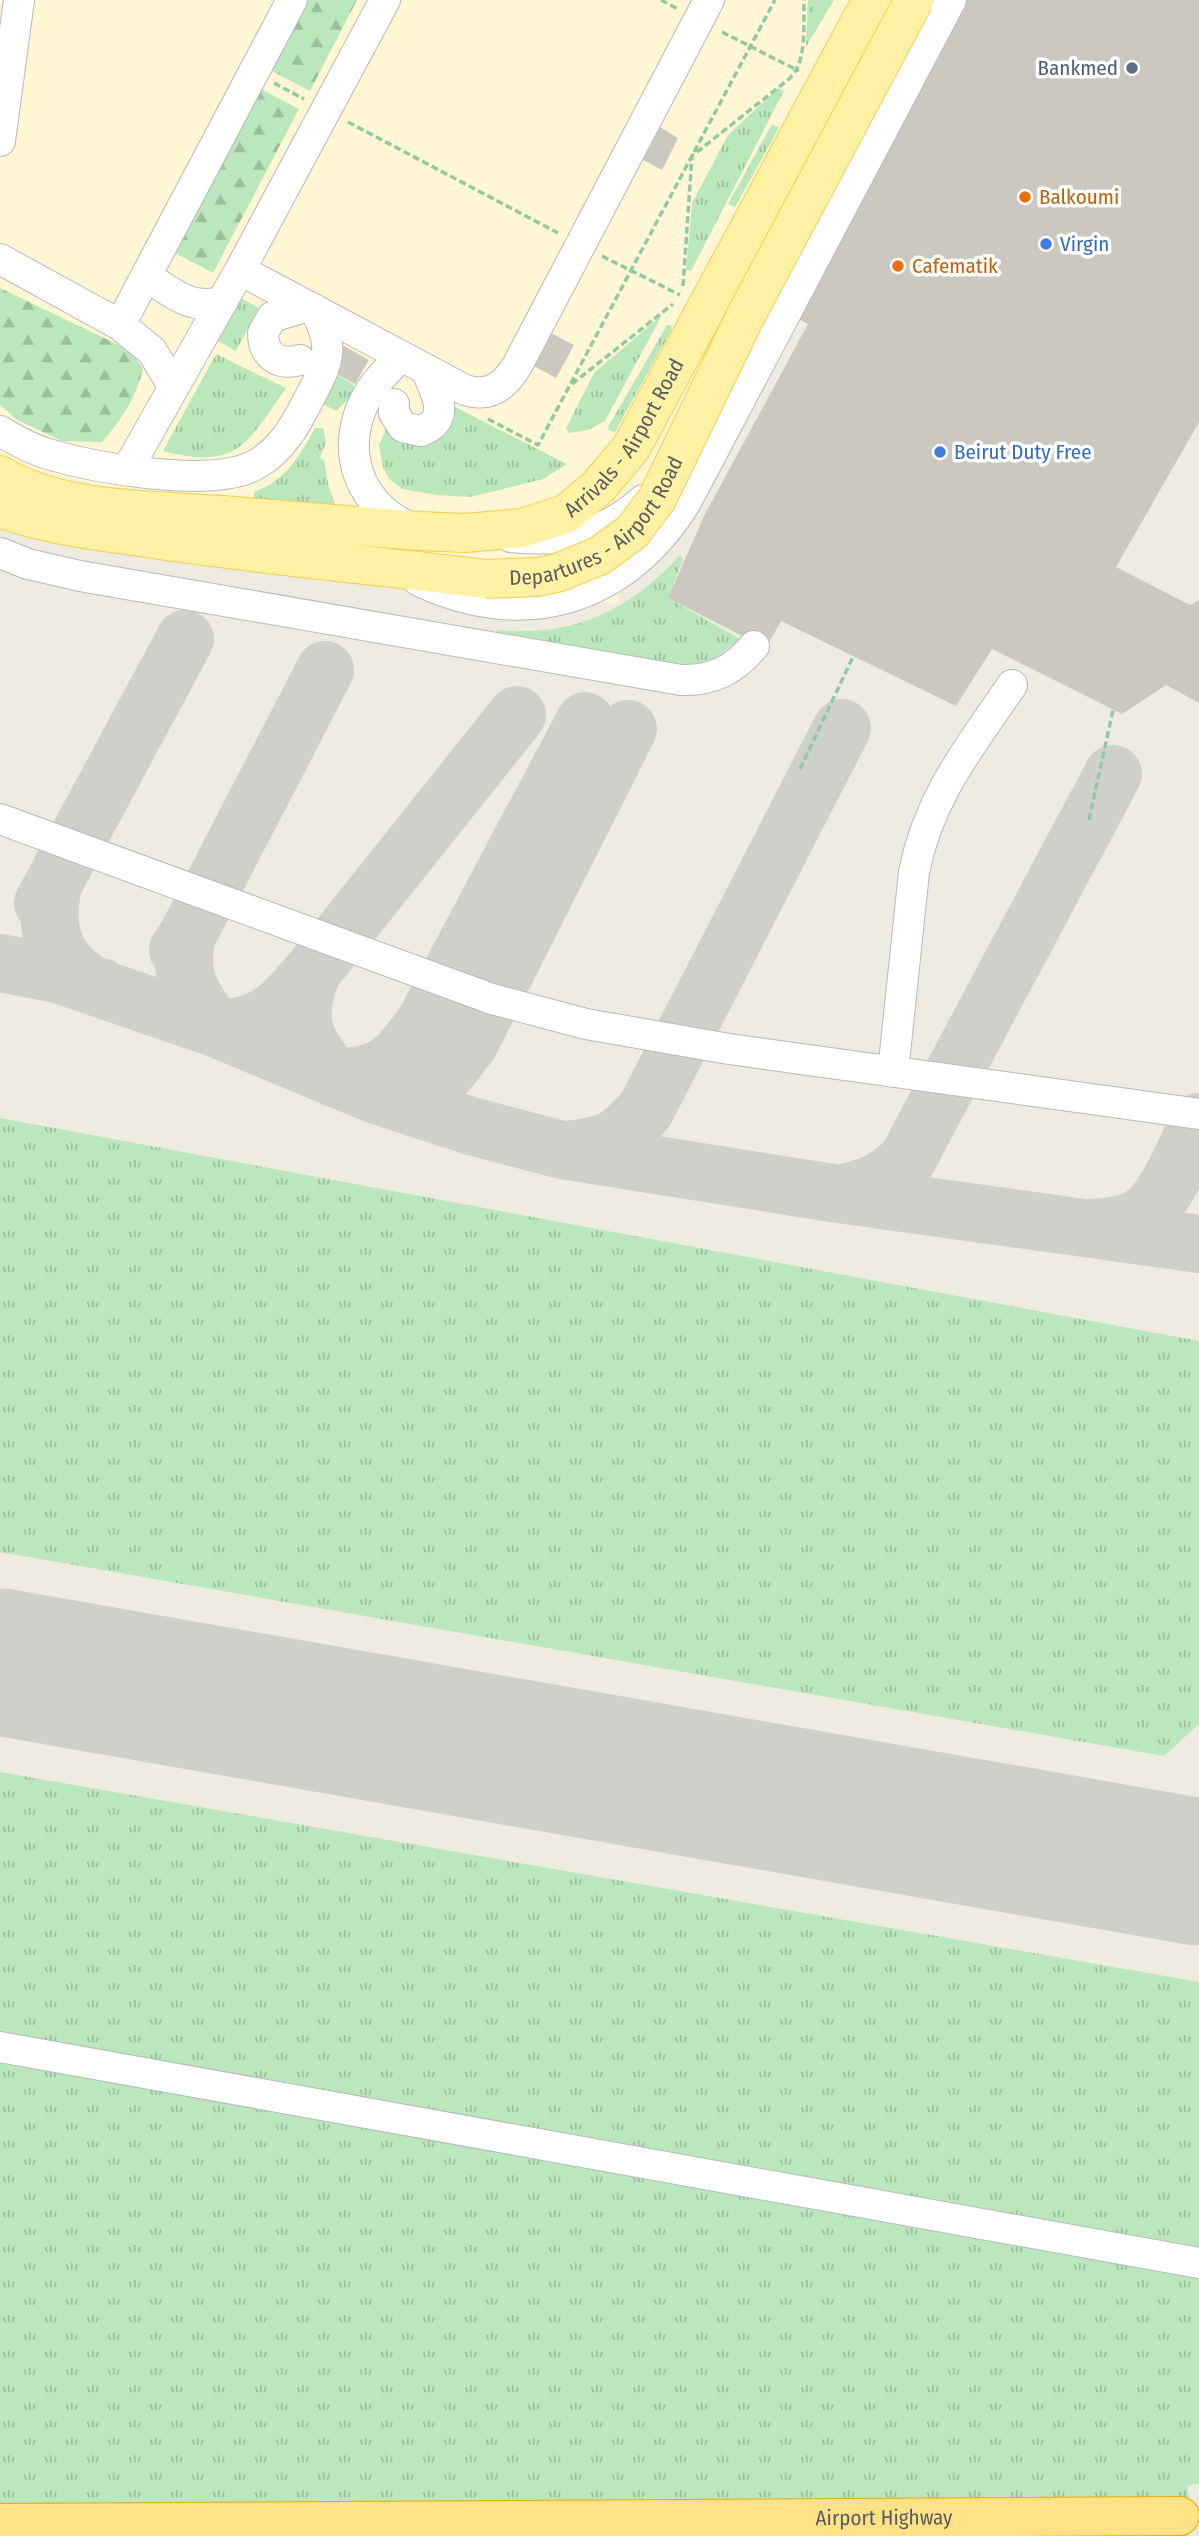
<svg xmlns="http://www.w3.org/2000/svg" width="1199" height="2536" font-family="'Fira Sans Condensed',sans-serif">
	<defs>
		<pattern id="grass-tufts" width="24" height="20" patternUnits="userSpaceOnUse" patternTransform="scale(1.75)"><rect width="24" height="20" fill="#bbe7bc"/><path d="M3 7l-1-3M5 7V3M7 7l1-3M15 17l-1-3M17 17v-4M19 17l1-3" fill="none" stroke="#9bbe9c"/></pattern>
		<pattern id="forest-firs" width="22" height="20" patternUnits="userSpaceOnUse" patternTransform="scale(1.75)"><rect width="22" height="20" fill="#bbe7bc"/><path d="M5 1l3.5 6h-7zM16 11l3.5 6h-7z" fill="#9bbe9c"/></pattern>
	</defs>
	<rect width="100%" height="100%" fill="#eeebe1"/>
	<path fill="#fff6d4" d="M0,0H897L632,514L618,604L0,521Z"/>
	<path fill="url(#grass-tufts)" d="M808,0H834L806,47Z
		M778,88L784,91L691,271L686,270L692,203L728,135Z
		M772,124L779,128L735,207L728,204Z
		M241,298L259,308L236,351L218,341Z
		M662,315L605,421L588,430L569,433L566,428L594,373Z
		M667,325H671L672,329L615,432L609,430L608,427Z
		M216,354L286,388C246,445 238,470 163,451Z
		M330,371L353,384L355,393L336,411L323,404Z
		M453,406L567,464L543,479L470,497L436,495L402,489L389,479L383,467L379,445L386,429L397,438Z
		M315,428H323L326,442L320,458L324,460L329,488L335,503L332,508L254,499V492C285,481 300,456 315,428Z
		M680,555L683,559L668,598L740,639L713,660L672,672L495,640L497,630C572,638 631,610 680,555Z
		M0,1118L1199,1341V1724L1164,1756L0,1552Z
		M0,1772L1199,1982V2484L1188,2485L1189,2536H0Z"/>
	<path fill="url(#forest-firs)" d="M306,0H357L310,91L270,70Z
		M259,88L299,109L213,273L173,252Z
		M0,288L131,351L143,369C136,398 121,420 102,442L62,441L17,420L0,405Z"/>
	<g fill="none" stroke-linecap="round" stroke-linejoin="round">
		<path stroke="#d0d0ca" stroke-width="58" d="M52,889C46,926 50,955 82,978C89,983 93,987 101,987
			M43,903L185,639
			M187,936C177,977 192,997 215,1028C265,1029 281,1007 312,972L517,715
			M178,950L187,936L325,670
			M0,963L58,974L215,1028L376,1095L471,1126L562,1150L839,1194L1199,1244
			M312,972C293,1020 304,1041 334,1078C386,1075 394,1064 424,1024L585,721
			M376,1095C434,1092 437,1086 470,1042L628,729
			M565,1150C607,1146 619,1141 646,1109L842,728
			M839,1194C868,1188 886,1181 907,1160L1113,774
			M1092,1228C1108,1227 1125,1226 1139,1218C1166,1203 1185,1149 1199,1122"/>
		<path stroke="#d0d0ca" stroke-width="147" d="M0,1662L1199,1872"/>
	</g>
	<path fill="#cbc8c0" d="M943,0H1199V422L1116,567L1190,605L1199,600V703L1166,685L1122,714L992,649L956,706L781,621L766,648L668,598L704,516L808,324L782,310Z
		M660,127L678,138L662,170L643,160Z
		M551,333L574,345L556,378L534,366Z
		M344,346L369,360L355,384L330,370Z"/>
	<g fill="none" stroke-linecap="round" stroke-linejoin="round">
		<defs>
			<path id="minor" d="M385,0L240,270L465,390C490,398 506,385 518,364L709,0
				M0,141L19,0
				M0,259L120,325L292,0
				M146,276C171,292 193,312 223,301
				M120,325L152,351L173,386
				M401,356C390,368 377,379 369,393C337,447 357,507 416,530
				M300,360C279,366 263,356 263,333L272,317L308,306
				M394,404V413L403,427L421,431C453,419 435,392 426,369
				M0,431C15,440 31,449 48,454C95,468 209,488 253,466C283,451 297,422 312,393C330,360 334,343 314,309
				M127,470L240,270
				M511,537C564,542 602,537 643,500
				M0,553L28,564L80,576L681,680C712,681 734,670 754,646
				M419,581C524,631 625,601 686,502L951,0
				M0,819L492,999L586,1024L729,1049L1199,1114
				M893,1072L914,872C929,796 970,747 1012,685
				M0,2047L1199,2263"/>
			<g id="major">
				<path id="s1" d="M0,475C60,512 153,510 223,515C288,520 354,526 419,531L465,533L521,528L566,514L598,487L631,448L872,0"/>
				<path d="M0,508C54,528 111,532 167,541C273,556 379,566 485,579"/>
			</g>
			<g id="highway">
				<path id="s2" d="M0,2523L1180,2516"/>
			</g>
		</defs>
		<use href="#minor" stroke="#b6b9bf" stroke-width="32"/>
		<use href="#major" stroke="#fbcc4d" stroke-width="40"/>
		<use href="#highway" stroke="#eea700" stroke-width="40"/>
		<path stroke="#93c8a4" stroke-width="3.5" stroke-dasharray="7 3.5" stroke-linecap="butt" d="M661,0L678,9
			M722,32L799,71
			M274,83L304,99
			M348,122L558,233
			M602,256L680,295
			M683,286L692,156L789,79C808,61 803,25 804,0
			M572,384L673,304
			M488,419L538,445L775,0
			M800,769L853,657
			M1089,820L1113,710"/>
		<use href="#minor" stroke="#fff" stroke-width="30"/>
		<use href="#major" stroke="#fff2a4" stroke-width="38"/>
		<use href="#highway" stroke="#ffe286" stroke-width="38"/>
		<defs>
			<g id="major-bridge">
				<path id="s3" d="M485,579L538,577L557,573L599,556L632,532L657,499L745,317L914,0"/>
			</g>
		</defs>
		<use href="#major-bridge" stroke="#fbcc4d" stroke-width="40" stroke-linecap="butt"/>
		<use href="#major-bridge" stroke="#fff2a4" stroke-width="38"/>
	</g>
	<circle fill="#5c6f8a" stroke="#fff" stroke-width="2.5" cx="1132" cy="68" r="7"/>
	<g fill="#e8710a" stroke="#fff" stroke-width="2.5">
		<circle cx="1025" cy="197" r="7"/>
		<circle cx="898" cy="266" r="7"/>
	</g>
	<g fill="#3f7fe0" stroke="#fff" stroke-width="2.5">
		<circle cx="1046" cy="244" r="7"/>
		<circle cx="940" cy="452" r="7"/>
	</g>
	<g text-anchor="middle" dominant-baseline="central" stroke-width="7" stroke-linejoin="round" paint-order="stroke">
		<g font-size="21" fill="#4e5e75" stroke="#fff" text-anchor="end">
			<text x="1118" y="68">Bankmed</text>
		</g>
		<g font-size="21" fill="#c56008" stroke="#fff" text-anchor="start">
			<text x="1039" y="197">Balkoumi</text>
			<text x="912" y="266">Cafematik</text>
		</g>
		<g font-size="21" fill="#366cbe" stroke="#fff" text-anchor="start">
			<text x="1060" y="244">Virgin</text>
			<text x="954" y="452">Beirut Duty Free</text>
		</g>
		<g font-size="21" fill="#595d63" stroke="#fff">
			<text stroke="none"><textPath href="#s1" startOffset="672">Arrivals - Airport Road</textPath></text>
			<text stroke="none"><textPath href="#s3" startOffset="135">Departures - Airport Road</textPath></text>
			<text stroke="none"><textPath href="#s2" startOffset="884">Airport Highway</textPath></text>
		</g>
	</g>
</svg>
